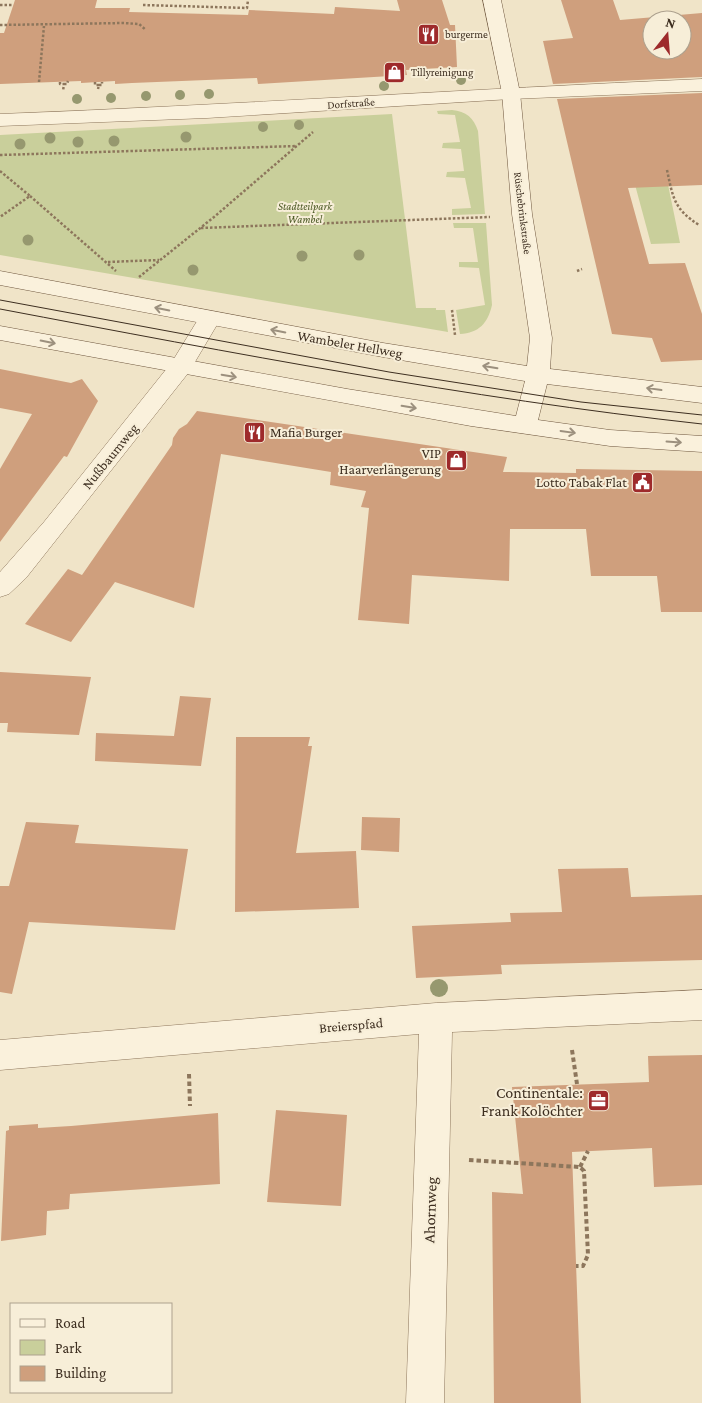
<svg xmlns="http://www.w3.org/2000/svg" width="702" height="1403" font-family="'Crimson Pro',serif">
	<rect width="100%" height="100%" fill="#f0e4c8"/>
	<path fill="#c9cf9b" d="M452,110C466,111 474,118 478,131L485,214L452,215V209L471,208L465,178L446,177L447,172L464,171L461,149L442,148L443,143L460,142L455,115L438,114L437,111Z
		M392,114L416,308H436V310H445L448,332L0,255V135Z
		M665,170L680,243L651,244L634,181Z
		M453,223H486L492,305C488,323 479,333 460,334L456,310L485,305L479,268L459,267V262H478L473,228H454Z"/>
	<path fill="#cf9f7d" fill-rule="evenodd" d="M15,0H97L95,8H130L129,12L248,15L249,10L334,14L335,7L400,11L397,0H442L450,25H455L457,67L406,70L407,75L258,84L257,78L132,83L115,84V81L81,83V81L0,84V33H4Z
		M561,0H613L620,20L702,13V77L553,84L543,41L573,38ZM652,20H682V50H652Z
		M702,93V185L628,188L649,264L685,263L702,314V360L661,362L652,338L612,334L557,99Z
		M0,369L71,383L82,379L98,401L67,457L64,456L0,542V469L32,414L0,408Z
		M197,411L507,457L503,472L576,473V469L702,471V612H661L657,576H591L586,529H510L509,581L412,575L409,624L358,620L369,508L361,507L366,491L330,485L331,472L221,454L194,608L115,582L71,642L25,624L68,569L82,575L172,445L173,438L179,429L187,424Z
		M0,672L91,677L79,735L7,732L8,723H0Z
		M180,696L211,698L201,766L95,761L96,733L174,736Z
		M236,737H310L308,746H312L296,853L356,851L359,908L235,912Z
		M362,817L400,818L399,852L361,850Z
		M26,822L79,825L75,843L188,849L175,930L29,922L12,994L0,992V886H9Z
		M628,868L631,897L702,895V960L501,965L502,974L416,978L412,926L511,922L510,913L562,912L558,869Z
		M702,1055V1185L654,1187L652,1148L572,1152L581,1403H494L492,1192L523,1194L512,1087L649,1082L648,1056Z
		M276,1110L347,1115L341,1206L267,1202Z
		M218,1113L220,1184L70,1194L69,1209L47,1211L46,1235L1,1241L6,1131L9,1130V1126L38,1124V1128L71,1126Z"/>
	<g fill="none" stroke-linecap="round" stroke-linejoin="round">
		<defs>
			<path id="minor" d="M702,79V91L511,99L207,118L0,126V114C234,105 468,89 702,79Z
				M702,990V1020L452,1032L444,1403H406L419,1034L0,1070V1040L436,1003Z"/>
			<path id="tertiary" d="M210,311L218,313L221,318L189,372L26,578L9,594L0,597V572L44,522L172,362L202,313Z"/>
			<path id="secondary" d="M483,0H501L520,93L532,214L552,338L550,369L702,387V403L547,384L538,420L610,430L702,436V452L610,446L471,426L0,340V326L347,389L516,416L525,381L383,357L0,285V271L383,343L527,366L530,338L512,214L502,93Z"/>
		</defs>
		<use href="#minor" stroke="#8d765c" stroke-width="1"/>
		<use href="#tertiary" stroke="#8d765c" stroke-width="1"/>
		<use href="#secondary" stroke="#6f573f" stroke-width="1"/>
		<path stroke="#8d765c" stroke-width="2.5" stroke-dasharray="2.5 2" stroke-linecap="butt" d="M0,5H13
			M143,5L247,8L248,0
			M0,25L123,23L139,24L146,30
			M39,82L44,26
			M60,82V84H64L63,91
			M95,82V85H99L98,89
			M64,84H67L68,81
			M99,85H102V82
			M0,155L297,146
			M667,170C673,198 674,209 699,225
			M0,171L30,196L0,217
			M30,196L116,271
			M201,228L490,217
			M108,262L159,260
			M577,271L582,269
			M139,277L214,217L313,132
			M452,310L455,335"/>
		<path stroke="#8d765c" stroke-width="4" stroke-dasharray="4.5 3" stroke-linecap="butt" d="M572,1050L577,1084
			M189,1074L190,1106
			M469,1160L580,1167L584,1171L588,1255L583,1266H576
			M580,1167L588,1151"/>
		<use href="#minor" fill="#faf1dc" fill-rule="evenodd"/>
		<use href="#tertiary" fill="#faf1dc" fill-rule="evenodd"/>
		<use href="#secondary" fill="#faf1dc" fill-rule="evenodd"/>
		<path stroke="#3d2e20" stroke-width="1" d="M0,300L389,372L581,402L702,415
			M0,309C233,353 466,398 702,424"/>
	</g>
	<g fill="#96986f">
		<circle cx="461" cy="80" r="5"/>
		<circle cx="384" cy="86" r="5"/>
		<circle cx="209" cy="94" r="5"/>
		<circle cx="180" cy="95" r="5"/>
		<circle cx="146" cy="96" r="5"/>
		<circle cx="111" cy="98" r="5"/>
		<circle cx="77" cy="99" r="5"/>
		<circle cx="299" cy="125" r="5"/>
		<circle cx="263" cy="127" r="5"/>
		<circle cx="186" cy="137" r="5.5"/>
		<circle cx="50" cy="138" r="5.5"/>
		<circle cx="114" cy="141" r="5.5"/>
		<circle cx="78" cy="142" r="5.5"/>
		<circle cx="20" cy="144" r="5.5"/>
		<circle cx="28" cy="240" r="5.5"/>
		<circle cx="359" cy="255" r="5.5"/>
		<circle cx="302" cy="256" r="5.5"/>
		<circle cx="193" cy="270" r="5.5"/>
		<circle cx="439" cy="988" r="9"/>
	</g>
	<defs><path id="oneway-shaft" d="M-6 0H5M1.5-3L5.5 0L1.5 3" fill="none" stroke-width="1.6" stroke-linecap="round" stroke-linejoin="round" transform="scale(1.25)"/></defs>
	<g stroke="#9c907e">
		<use href="#oneway-shaft" transform="translate(162 309) rotate(-169)"/>
		<use href="#oneway-shaft" transform="translate(278 331) rotate(-169)"/>
		<use href="#oneway-shaft" transform="translate(48 342) rotate(11)"/>
		<use href="#oneway-shaft" transform="translate(490 367) rotate(-171)"/>
		<use href="#oneway-shaft" transform="translate(229 376) rotate(10)"/>
		<use href="#oneway-shaft" transform="translate(654 389) rotate(-172)"/>
		<use href="#oneway-shaft" transform="translate(409 407) rotate(9)"/>
		<use href="#oneway-shaft" transform="translate(568 432) rotate(8)"/>
		<use href="#oneway-shaft" transform="translate(674 442) rotate(4)"/>
	</g>
	<defs>
		<symbol id="restaurant-square" viewBox="-11 -11 22 22"><rect x="-9" y="-9" width="18" height="18" rx="4" fill="#9e2a2b" stroke="#f7eed8"/><path d="M-5-6h1v4h1v-4h1v4h1v-4h1v5L-1.5 .5V6h-2V.5L-5-1ZM5-6V6H3V1.5H1.5Q1.5-4 5-6Z" fill="#fff"/></symbol>
		<symbol id="shop-square" viewBox="-11 -11 22 22"><rect x="-9" y="-9" width="18" height="18" rx="4" fill="#9e2a2b" stroke="#f7eed8"/><path d="M-5-2.5h2.3a2.7 3.5 0 0 1 5.4 0H5L5.5 6h-11ZM-1.5-2.5h3a1.5 2.3 0 0 0-3 0Z" fill="#fff"/></symbol>
		<symbol id="civic-square" viewBox="-11 -11 22 22"><rect x="-9" y="-9" width="18" height="18" rx="4" fill="#9e2a2b" stroke="#f7eed8"/><path d="M-.6-6.5H3V-4.5H.6V-3L4-1V1h2V6H-6V1h2V-1L-.6-3ZM-1.2 2.5V6h2.4V2.5Z" fill="#fff"/></symbol>
		<symbol id="office-square" viewBox="-11 -11 22 22"><rect x="-9" y="-9" width="18" height="18" rx="4" fill="#9e2a2b" stroke="#f7eed8"/><path d="M-6-3h4V-5.5h4V-3h4V5H-6ZM-1-4.5V-3h2v-1.5ZM-6 0V1H6V0Z" fill="#fff"/></symbol>
	</defs>
	<g fill-rule="evenodd">
		<use href="#restaurant-square" x="416" y="22" width="25" height="25"/>
		<use href="#shop-square" x="382" y="60" width="25" height="25"/>
		<use href="#restaurant-square" x="242" y="420" width="25" height="25"/>
		<use href="#shop-square" x="444" y="448" width="25" height="25"/>
		<use href="#civic-square" x="630" y="470" width="25" height="25"/>
		<use href="#office-square" x="586" y="1088" width="25" height="25"/>
	</g>
	<g text-anchor="middle" dominant-baseline="central" stroke-width="4" stroke-linejoin="round" paint-order="stroke">
		<g font-size="11" fill="#3d2e20" stroke="#f7eed8" text-anchor="start">
			<text x="445" y="34">burgerme</text>
			<text x="411" y="72">Tillyreinigung</text>
		</g>
		<g font-size="11" fill="#3d2e20" stroke="#f7eed8">
			<text transform="translate(351 103) rotate(-4)">Dorfstraße</text>
			<text transform="translate(523 213) rotate(83)">Rüschebrinkstraße</text>
		</g>
		<g font-size="11" font-style="italic" fill="#4d5a26" stroke="#f7eed8">
			<text x="305" y="206">Stadtteilpark<tspan x="305" dy="13">Wambel</tspan></text>
		</g>
		<g font-size="14" fill="#3d2e20" stroke="#f7eed8">
			<text transform="translate(350 344) rotate(10)">Wambeler Hellweg</text>
			<text transform="translate(110 456) rotate(-51)">Nußbaumweg</text>
			<text transform="translate(351 1025) rotate(-5)">Breierspfad</text>
		</g>
		<g font-size="14" fill="#3d2e20" stroke="#f7eed8" text-anchor="end">
			<text x="270" y="432" text-anchor="start">Mafia Burger</text>
			<text x="441" y="453">VIP<tspan x="441" dy="16">Haarverlängerung</tspan></text>
			<text x="627" y="482">Lotto Tabak Flat</text>
		</g>
		<g font-size="16" fill="#3d2e20" stroke="#f7eed8" text-anchor="end">
			<text x="583" y="1092">Continentale:<tspan x="583" dy="18">Frank Kolöchter</tspan></text>
		</g>
		<g font-size="16" fill="#3d2e20" stroke="#f7eed8">
			<text transform="translate(430 1210) rotate(-88)">Ahornweg</text>
		</g>
	</g>
	<rect x="10" y="1303" width="162" height="90" fill="#f7eed8" stroke="#ada18e"/>
	<rect x="20" y="1319" width="25" height="8" fill="#faf1dc" stroke="#ada18e"/>
	<text x="55" y="1328" font-size="15" fill="#3d2e20">Road</text>
	<rect x="20" y="1340" width="25" height="15" fill="#c9cf9b" stroke="#ada18e"/>
	<text x="55" y="1353" font-size="15" fill="#3d2e20">Park</text>
	<rect x="20" y="1366" width="25" height="15" fill="#cf9f7d" stroke="#ada18e"/>
	<text x="55" y="1378" font-size="15" fill="#3d2e20">Building</text>
	<g transform="translate(667 35) rotate(17)"><circle r="24" fill="#f7eed8" stroke="#ada18e"/>
	<path d="M0-4L9 19L0 12L-9 19Z" fill="#9e2a2b"/>
	<text y="-8" font-size="14" font-weight="bold" text-anchor="middle" fill="#3d2e20">N</text>
	</g>
</svg>
